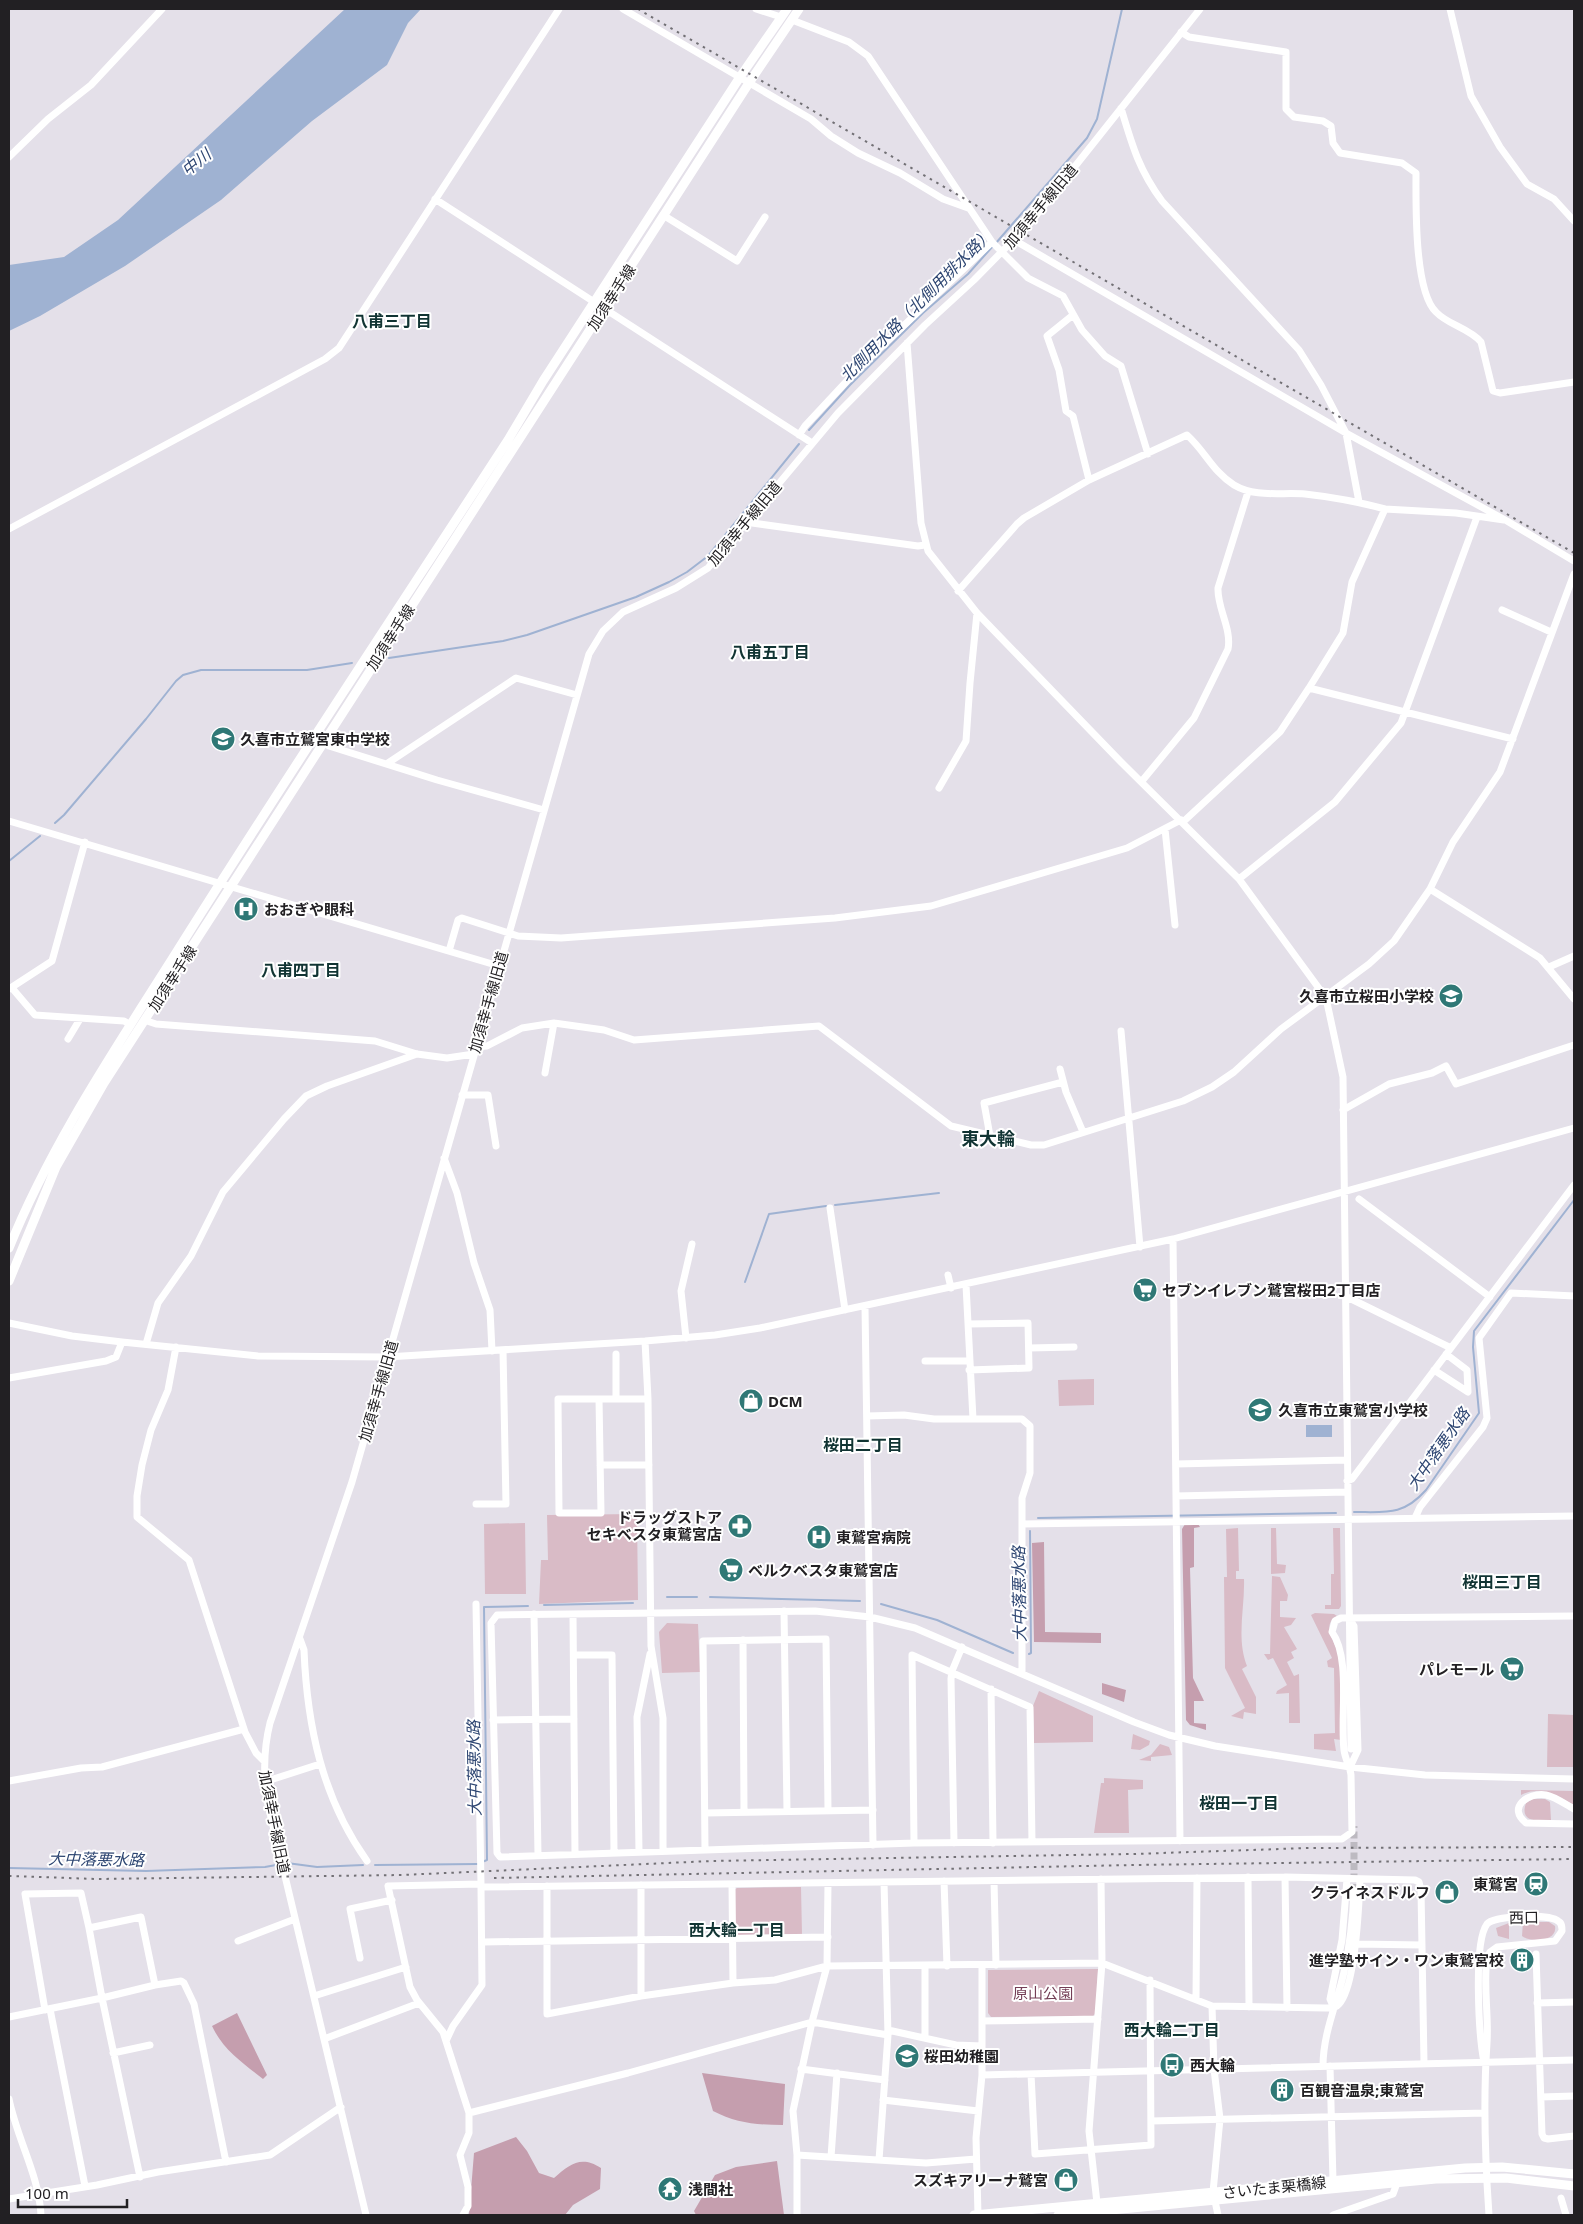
<svg xmlns="http://www.w3.org/2000/svg" width="1583" height="2224" font-family="'Noto Sans','Noto Sans JP',sans-serif">
	<rect width="100%" height="100%" fill="#e4e0e9"/>
	<path fill="#d9bbc6" d="M1094,1379V1405L1059,1406L1058,1380Z
		M637,1514L638,1600L539,1604L541,1560H548L547,1515Z
		M525,1523L526,1594H485L484,1524Z
		M1238,1528L1239,1571H1236V1579H1244C1245,1608 1236,1638 1247,1666L1242,1669L1256,1697V1714L1244,1712L1243,1719L1231,1716L1245,1708L1225,1668L1224,1577H1227L1226,1529Z
		M1271,1528H1276L1277,1564L1286,1565L1285,1573L1271,1574Z
		M1333,1528H1340L1341,1606L1339,1609H1325V1605H1331V1574H1334Z
		M1272,1576L1280,1577L1288,1595L1287,1601H1280V1617L1296,1618L1291,1625L1284,1627L1297,1649L1291,1652L1294,1658L1287,1662L1294,1676L1299,1674L1300,1723H1289V1693L1276,1694L1277,1691L1287,1685L1273,1658L1268,1660L1264,1654H1270Z
		M1315,1613L1334,1614L1337,1616C1319,1626 1338,1645 1340,1659L1341,1740L1334,1739L1336,1751L1314,1749V1734L1335,1733L1334,1668L1328,1667L1327,1661L1332,1658L1311,1615Z
		M667,1623L698,1624L700,1672L662,1673L659,1632Z
		M1039,1691L1093,1716V1742L1034,1743L1033,1706Z
		M1548,1714L1574,1715V1767H1547Z
		M1133,1734L1150,1741L1149,1745L1140,1750L1131,1749Z
		M1160,1744L1169,1747L1172,1755L1151,1757V1761L1139,1760L1151,1755Z
		M1104,1778L1143,1780V1789L1128,1790L1129,1833H1094L1101,1783H1104Z
		M1521,1790L1574,1791V1805C1557,1796 1540,1785 1521,1795Z
		M1533,1799H1545L1550,1802L1551,1820C1538,1821 1519,1823 1526,1803Z
		M801,1887L802,1934L738,1935L734,1932V1890L737,1888Z
		M1523,1922H1549L1555,1926C1558,1942 1530,1943 1522,1936Z
		M1509,1923V1939L1498,1936L1496,1928Z
		M1098,1969L1096,2013L1093,2016L991,2017L988,2013V1970Z"/>
	<path fill="#c59eae" d="M1185,1524H1198L1200,1527L1194,1528V1567L1190,1568L1193,1678L1204,1701H1194V1723L1206,1724V1730L1190,1725L1186,1720L1182,1529Z
		M1044,1542L1045,1632L1101,1633V1643L1034,1642L1032,1543Z
		M1102,1683L1126,1690L1124,1702L1102,1694Z
		M237,2013L267,2075L263,2079C243,2063 223,2050 212,2026Z
		M702,2073L785,2084L783,2125C757,2125 736,2123 713,2111Z
		M516,2137L527,2151L539,2173L554,2178C570,2164 581,2155 601,2168L600,2189L573,2205L565,2215H469L474,2153Z
		M777,2161L784,2215H696L694,2211L715,2175L736,2167Z"/>
	<path fill="#9fb2d2" d="M345,9H421L408,23L387,65L312,121L221,200L125,266L40,316L9,331V265L64,257L118,220Z
		M1306,1425H1332V1437H1306Z"/>
	<g fill="none" stroke-linecap="round" stroke-linejoin="round">
		<path stroke="#9fb2d2" stroke-width="2" d="M996,243L1087,138L1097,119L1122,9
			M809,430L850,385L923,313L968,274L993,246
			M389,658L503,641L527,635L636,597L669,582L687,572L708,556L799,444
			M55,823L64,815L146,719L176,681L183,675L201,670H307L352,663
			M9,861L40,836
			M835,1205L939,1193
			M745,1282L769,1214L826,1206
			M1354,1512C1386,1512 1403,1516 1426,1490L1479,1413L1473,1347L1474,1331L1574,1200
			M1038,1518L1336,1513
			M667,1597H697
			M710,1597L860,1601
			M881,1604L937,1620L1013,1653
			M544,1605L633,1603
			M1029,1654L1031,1653L1030,1531
			M482,1862L487,1860L484,1607L528,1606
			M375,1865L478,1864
			M9,1868L146,1871L265,1867L287,1863L317,1867L363,1865"/>
		<path stroke="#bdbac1" stroke-width="7" stroke-dasharray="7 3.5" stroke-linecap="butt" d="M1354,1891V1826"/>
		<path stroke="#fff" stroke-width="7" d="M623,9L811,119L831,136L858,153L900,173L943,199L968,208
			M756,9L781,17
			M1450,9L1471,96L1500,147L1527,184L1554,199L1574,221
			M792,20L849,42L868,56L992,242L1028,278L1063,296L1082,330L1105,356L1121,366L1148,454
			M1181,32L1189,37L1286,52V109L1294,117L1323,121L1331,126L1333,143L1340,153L1402,163L1416,173C1416,204 1414,291 1436,312C1448,325 1469,328 1481,342L1493,391L1500,393L1574,382
			M1121,108C1132,145 1139,170 1162,201L1299,350L1321,385L1346,433L1359,502
			M9,157L48,119L91,85L162,9
			M435,199L812,443
			M663,215L737,261L765,217
			M1014,240L1346,433L1507,521L1574,561
			M1073,315L1047,336L1059,370L1066,411L1073,416L1089,480
			M907,343L921,523L928,551L977,613L1120,761L1239,879L1326,998L1343,1077L1351,1749
			M799,435L805,426L860,367L992,242
			M1385,509L1456,513L1504,520
			M745,522L918,546L925,545
			M9,529L325,359L339,348L559,9
			M958,591L1017,524L1024,518L1089,480L1187,435C1205,451 1213,472 1234,485C1256,498 1281,492 1305,494C1332,497 1359,502 1385,509L1352,582L1343,633L1309,688L1280,732L1183,822
			M1502,610L1551,632
			M1309,688L1513,739
			M323,742L329,746L437,780L544,810
			M388,763L516,678L577,695
			M1142,781L1194,718L1228,649C1232,629 1217,608 1218,588L1248,492
			M939,788L966,741L970,683L977,613
			M9,821L499,966
			M1165,829L1175,925
			M1239,879L1335,802L1401,723L1477,517
			M1430,889L1540,958L1574,999
			M449,951L458,920L462,918L518,936L561,938L835,918L931,906L1127,848L1181,820
			M1549,967L1574,956
			M12,988L35,1015L124,1021L131,1025
			M9,989L52,961L85,842
			M144,1020L156,1024L375,1041L417,1054L447,1058L474,1054
			M1121,1031L1140,1247
			M68,1039L80,1019
			M476,1047L487,1046L522,1028L554,1023L604,1030L634,1040L819,1026L951,1126L1031,1145H1044L1183,1101L1212,1087L1234,1072L1281,1029L1369,964L1394,941L1430,889L1453,842L1500,772L1574,574
			M1060,1069L1066,1092L1083,1132
			M545,1073L554,1023
			M462,1095H488L496,1146
			M1343,1110L1389,1084L1432,1073L1446,1066L1456,1084L1574,1045
			M990,1136L984,1103L1063,1082
			M444,1158L457,1193L474,1263L490,1310L492,1351
			M1359,1199L1490,1297
			M830,1208L845,1310
			M1173,1239L1180,1841
			M948,1275L951,1288
			M966,1285L973,1419
			M1345,1296L1451,1348
			M865,1307L873,1845
			M9,1323L72,1336L122,1342L258,1356L387,1357L645,1341L715,1335L760,1328L1173,1239L1574,1128
			M968,1324L1028,1323L1029,1368L969,1370
			M686,1338L681,1291L692,1244
			M645,1341L648,1399L651,1646L663,1718V1851
			M146,1344L158,1303L191,1256L223,1192L284,1119L306,1096L327,1086L417,1054
			M176,1347L168,1390L151,1430L142,1465L137,1496V1517L189,1560L245,1732L256,1753L263,1760
			M1029,1348L1074,1347
			M616,1354V1398
			M925,1361H969
			M1434,1370L1468,1392L1467,1370L1446,1354
			M9,1378L106,1361L116,1357L122,1342
			M599,1399L601,1513H559L558,1399H648
			M867,1416L904,1415L934,1419H1022L1030,1426V1473L1022,1498V1672
			M1176,1464L1347,1460
			M600,1465H649
			M1347,1481L1352,1479L1574,1185
			M1176,1496L1347,1492
			M476,1504H506L503,1350
			M1415,1518L1420,1507L1483,1427L1487,1418L1479,1338L1511,1293L1574,1296
			M1022,1524L1574,1516
			M476,1604L481,1884
			M784,1611L787,1811
			M534,1614L538,1855
			M573,1614L575,1854
			M1574,1616L1341,1618L1335,1621L1332,1632C1351,1658 1340,1717 1344,1750C1345,1759 1350,1766 1351,1775L1352,1832L1342,1839L914,1843L500,1857L497,1853L491,1623L497,1615L815,1611L870,1617L915,1628L1134,1722L1169,1735L1215,1746L1350,1767L1425,1775L1574,1779
			M1349,1618L1354,1626L1358,1750L1350,1767
			M300,1639L304,1650C307,1725 322,1798 367,1861
			M743,1640L744,1811
			M574,1655H612L614,1852
			M991,1689L993,1843
			M493,1720L574,1719
			M9,1781L81,1768L102,1767L244,1729
			M264,1782L320,1764
			M1574,1809C1566,1805 1556,1797 1546,1795C1527,1792 1507,1808 1526,1823L1574,1824
			M705,1813L873,1810
			M914,1843L912,1655L1030,1707L1032,1842
			M954,1843L951,1679L952,1671L962,1647
			M705,1849L703,1641L826,1639L828,1810
			M639,1852L637,1717L650,1654
			M1248,1877L1249,2007
			M1285,1877L1287,2008
			M944,1881L947,1966
			M994,1881L996,1965
			M732,1884L733,1983
			M641,1885V1996
			M547,1886V2014L641,1996L733,1983L775,1980L827,1966L1102,1963L1212,2006L1325,2008C1331,2008 1335,2009 1339,2004C1356,1986 1359,1905 1360,1879
			M141,1917L155,1985L102,1998L89,1928Z
			M238,1941L295,1919
			M483,1942L828,1937
			M1356,1944L1422,1945
			M1536,1954L1542,2134L1544,2138L1548,2139L1574,2136
			M360,1958L350,1909L392,1900
			M982,1965V2075
			M155,1985L181,1981L184,1983L194,2004L226,2162
			M314,1996L406,1967
			M1196,1999L1197,1878
			M1537,2003L1574,2002
			M1212,2006L1214,2069L1220,2119L1213,2192L1218,2215
			M1334,2008L1330,1999L1342,1940L1347,1879
			M50,2009L85,2186
			M45,2010L25,1894L81,1893L89,1928
			M9,2017L102,1998L140,2177
			M982,2021L1098,2019
			M888,2030L956,2045L982,2046
			M925,2038V1966
			M324,2039L419,2003
			M446,2041L453,2026L482,1985L481,1887L1285,1877L1415,1880L1419,1882L1421,1890L1424,2063
			M113,2053L150,2045
			M1484,2062C1479,2037 1473,1943 1487,1924C1494,1915 1550,1914 1558,1921C1562,1923 1562,1927 1562,1931L1555,1941L1497,1947L1490,1952L1487,1958C1483,1986 1489,2015 1487,2043C1483,2100 1485,2158 1489,2215
			M1323,2066C1323,2033 1337,2004 1344,1972C1350,1945 1353,1918 1354,1891
			M1330,2066L1333,2181
			M801,2069L885,2080
			M1031,2074L1035,2154L1151,2145L1150,1980
			M1541,2097L1574,2096
			M9,2099C17,2139 39,2175 41,2215
			M883,2100L978,2111
			M469,2113L628,2073L812,2022L888,2035
			M1151,2121L1485,2113
			M797,2155L926,2163L976,2159
			M831,2157L837,2073
			M879,2160L888,2035L884,1882
			M1561,2198L1566,2215
			M9,2199L97,2185L158,2172L270,2155L341,2107
			M1097,2203L1089,2131L1102,1963L1101,1879
			M366,2215L268,1805C263,1776 263,1751 270,1723L352,1482L589,654L603,631L623,612L676,588L708,568L838,413L925,325L974,280L1030,223L1200,9
			M463,2215L468,2206V2187L460,2155L469,2133V2113L443,2032L417,2000L410,1987L388,1886L481,1884V1887
			M797,2215V2155L793,2111L812,2022L827,1966L828,1883
			M978,2215L976,2138L982,2075L1574,2060
			M1333,2215L1393,2194L1397,2183"/>
		<path stroke="#fff" stroke-width="9" d="M9,1248C54,1137 123,1038 186,937C291,770 400,606 508,440L543,381L740,77L787,9
			M9,1281L56,1167L104,1083L749,83L799,9
			M974,2215L1465,2168L1502,2167L1574,2174
			M1058,2215L1436,2179L1506,2178L1574,2186"/>
		<path stroke="#727075" stroke-width="2" stroke-dasharray="2.5 5" stroke-linecap="butt" d="M638,9L1574,553
			M9,1876L97,1879L402,1875L712,1861L1133,1854L1309,1848L1574,1847
			M494,1878L1133,1865L1574,1859"/>
	</g>
	<defs>
		<symbol id="school-disc" viewBox="-11 -11 22 22"><circle r="9.5" fill="#2f7876" stroke="#fff"/><path d="M0-5L7-2L0 1L-7-2ZM-4 1L0 2.5L4 1V4Q0 6-4 4Z" fill="#fff"/></symbol>
		<symbol id="hospital-disc" viewBox="-11 -11 22 22"><circle r="9.5" fill="#2f7876" stroke="#fff"/><path d="M-5-5h3v3.5h4V-5h3V5h-3V1.5h-4V5h-3Z" fill="#fff"/></symbol>
		<symbol id="supermarket-disc" viewBox="-11 -11 22 22"><circle r="9.5" fill="#2f7876" stroke="#fff"/><path d="M-6-5.5h2.5l.6 2H6L4.5 2H-2.5L-4.4-4H-6ZM-1.5 3.2a1.3 1.3 0 1 0 .1 0ZM3 3.2a1.3 1.3 0 1 0 .1 0Z" fill="#fff"/></symbol>
		<symbol id="shop-disc" viewBox="-11 -11 22 22"><circle r="9.5" fill="#2f7876" stroke="#fff"/><path d="M-5-2.5h2.3a2.7 3.5 0 0 1 5.4 0H5L5.5 6h-11ZM-1.5-2.5h3a1.5 2.3 0 0 0-3 0Z" fill="#fff"/></symbol>
		<symbol id="pharmacy-disc" viewBox="-11 -11 22 22"><circle r="9.5" fill="#2f7876" stroke="#fff"/><path d="M-2-6h4v4h4v4h-4v4h-4v-4h-4v-4h4Z" fill="#fff"/></symbol>
		<symbol id="station-disc" viewBox="-11 -11 22 22"><circle r="9.5" fill="#2f7876" stroke="#fff"/><path d="M-3-6H3Q5-6 5-4V2Q5 4 3 4L4.5 6H3L1.5 4h-3L-3 6H-4.5L-3 4Q-5 4-5 2V-4Q-5-6-3-6ZM-3.5-4v3h7v-3ZM-3.5 1v1.5H-2V1ZM2 1v1.5H3.5V1Z" fill="#fff"/></symbol>
		<symbol id="building-disc" viewBox="-11 -11 22 22"><circle r="9.5" fill="#2f7876" stroke="#fff"/><path d="M-4-6H4V6H1V3H-1V6H-4ZM-2.5-4.3h1.7v1.8h-1.7ZM.8-4.3h1.7v1.8H.8ZM-2.5-1h1.7V.8h-1.7ZM.8-1h1.7V.8H.8Z" fill="#fff"/></symbol>
		<symbol id="bus-disc" viewBox="-11 -11 22 22"><circle r="9.5" fill="#2f7876" stroke="#fff"/><path d="M-5-6H5V4H4V6H2V4H-2V6H-4V4H-5ZM-3.5-4V0h7V-4ZM-3.5 1.2v1.5H-2V1.2ZM2 1.2v1.5H3.5V1.2Z" fill="#fff"/></symbol>
		<symbol id="temple-disc" viewBox="-11 -11 22 22"><circle r="9.5" fill="#2f7876" stroke="#fff"/><path d="M0-6L5-2H3V0L6.5 2.5H4V6H1.5V3h-3V6H-4V2.5H-6.5L-3 0V-2H-5Z" fill="#fff"/></symbol>
	</defs>
	<g fill-rule="evenodd">
		<use href="#school-disc" x="209" y="725" width="28" height="28"/>
		<use href="#hospital-disc" x="232" y="895" width="28" height="28"/>
		<use href="#school-disc" x="1437" y="982" width="28" height="28"/>
		<use href="#supermarket-disc" x="1131" y="1276" width="28" height="28"/>
		<use href="#shop-disc" x="737" y="1387" width="28" height="28"/>
		<use href="#school-disc" x="1246" y="1396" width="28" height="28"/>
		<use href="#pharmacy-disc" x="726" y="1512" width="28" height="28"/>
		<use href="#hospital-disc" x="805" y="1523" width="28" height="28"/>
		<use href="#supermarket-disc" x="717" y="1556" width="28" height="28"/>
		<use href="#supermarket-disc" x="1498" y="1655" width="28" height="28"/>
		<use href="#station-disc" x="1522" y="1870" width="28" height="28"/>
		<use href="#shop-disc" x="1433" y="1878" width="28" height="28"/>
		<use href="#building-disc" x="1508" y="1946" width="28" height="28"/>
		<use href="#school-disc" x="893" y="2042" width="28" height="28"/>
		<use href="#bus-disc" x="1158" y="2051" width="28" height="28"/>
		<use href="#building-disc" x="1268" y="2076" width="28" height="28"/>
		<use href="#shop-disc" x="1052" y="2166" width="28" height="28"/>
		<use href="#temple-disc" x="656" y="2175" width="28" height="28"/>
	</g>
	<g text-anchor="middle" dominant-baseline="central" stroke-width="4" stroke-linejoin="round" paint-order="stroke">
		<g font-size="15" fill="#222023" stroke="#fff">
			<text transform="translate(1040 206) rotate(-50)">加須幸手線旧道</text>
			<text transform="translate(611 297) rotate(-57)">加須幸手線</text>
			<text transform="translate(744 523) rotate(-50)">加須幸手線旧道</text>
			<text transform="translate(390 637) rotate(-57)">加須幸手線</text>
			<text transform="translate(172 978) rotate(-57)">加須幸手線</text>
			<text transform="translate(488 1002) rotate(-74)">加須幸手線旧道</text>
			<text transform="translate(378 1391) rotate(-74)">加須幸手線旧道</text>
			<text transform="translate(275 1822) rotate(79)">加須幸手線旧道</text>
			<text transform="translate(1524 1917) rotate(-1)">西口</text>
			<text transform="translate(1274 2187) rotate(-6)">さいたま栗橋線</text>
		</g>
		<g font-size="15" font-weight="bold" fill="#222023" stroke="#fff" text-anchor="start">
			<text x="240" y="739">久喜市立鷲宮東中学校</text>
			<text x="264" y="909">おおぎや眼科</text>
			<text x="1434" y="996" text-anchor="end">久喜市立桜田小学校</text>
			<text x="1162" y="1290">セブンイレブン鷲宮桜田2丁目店</text>
			<text x="768" y="1401">DCM</text>
			<text x="1278" y="1410">久喜市立東鷲宮小学校</text>
			<text x="722" y="1517" text-anchor="end">ドラッグストア<tspan x="722" dy="17">セキベスタ東鷲宮店</tspan></text>
			<text x="836" y="1537">東鷲宮病院</text>
			<text x="748" y="1570">ベルクベスタ東鷲宮店</text>
			<text x="1494" y="1669" text-anchor="end">パレモール</text>
			<text x="1518" y="1884" text-anchor="end">東鷲宮</text>
			<text x="1430" y="1892" text-anchor="end">クライネスドルフ</text>
			<text x="1504" y="1960" text-anchor="end">進学塾サイン・ワン東鷲宮校</text>
			<text x="924" y="2056">桜田幼稚園</text>
			<text x="1190" y="2065">西大輪</text>
			<text x="1300" y="2090">百観音温泉;東鷲宮</text>
			<text x="1048" y="2180" text-anchor="end">スズキアリーナ鷲宮</text>
			<text x="688" y="2189">浅間社</text>
		</g>
		<g font-size="15" fill="#743e56" stroke="#fff">
			<text x="1043" y="1993">原山公園</text>
		</g>
		<g font-size="16" font-style="italic" fill="#2e4672" stroke="#fff">
			<text transform="translate(196 162) rotate(-39)">中川</text>
			<text transform="translate(916 305) rotate(-45)">北側用水路（北側用排水路）</text>
			<text transform="translate(1438 1449) rotate(-55)">大中落悪水路</text>
			<text transform="translate(1019 1594) rotate(-91)">大中落悪水路</text>
			<text transform="translate(474 1768) rotate(-91)">大中落悪水路</text>
			<text transform="translate(96 1859) rotate(1)">大中落悪水路</text>
		</g>
		<g font-size="16" font-weight="bold" fill="#113433" stroke="#fff">
			<text x="392" y="321">八甫三丁目</text>
			<text x="770" y="652">八甫五丁目</text>
			<text x="301" y="970">八甫四丁目</text>
			<text x="863" y="1445">桜田二丁目</text>
			<text x="1502" y="1582">桜田三丁目</text>
			<text x="1239" y="1803">桜田一丁目</text>
			<text x="737" y="1930">西大輪一丁目</text>
			<text x="1172" y="2030">西大輪二丁目</text>
		</g>
		<g font-size="18" font-weight="bold" fill="#113433" stroke="#fff">
			<text x="988" y="1138">東大輪</text>
		</g>
	</g>
	<rect width="1583" height="2224" fill="none" stroke="#222023" stroke-width="20"/>
	<path d="M18 2199v8h109v-8" fill="none" stroke="#222023" stroke-width="2.5"/>
	<text x="25" y="2199" font-size="15" fill="#222023" stroke="#ffffff" stroke-width="4" paint-order="stroke">100 m</text>
</svg>
